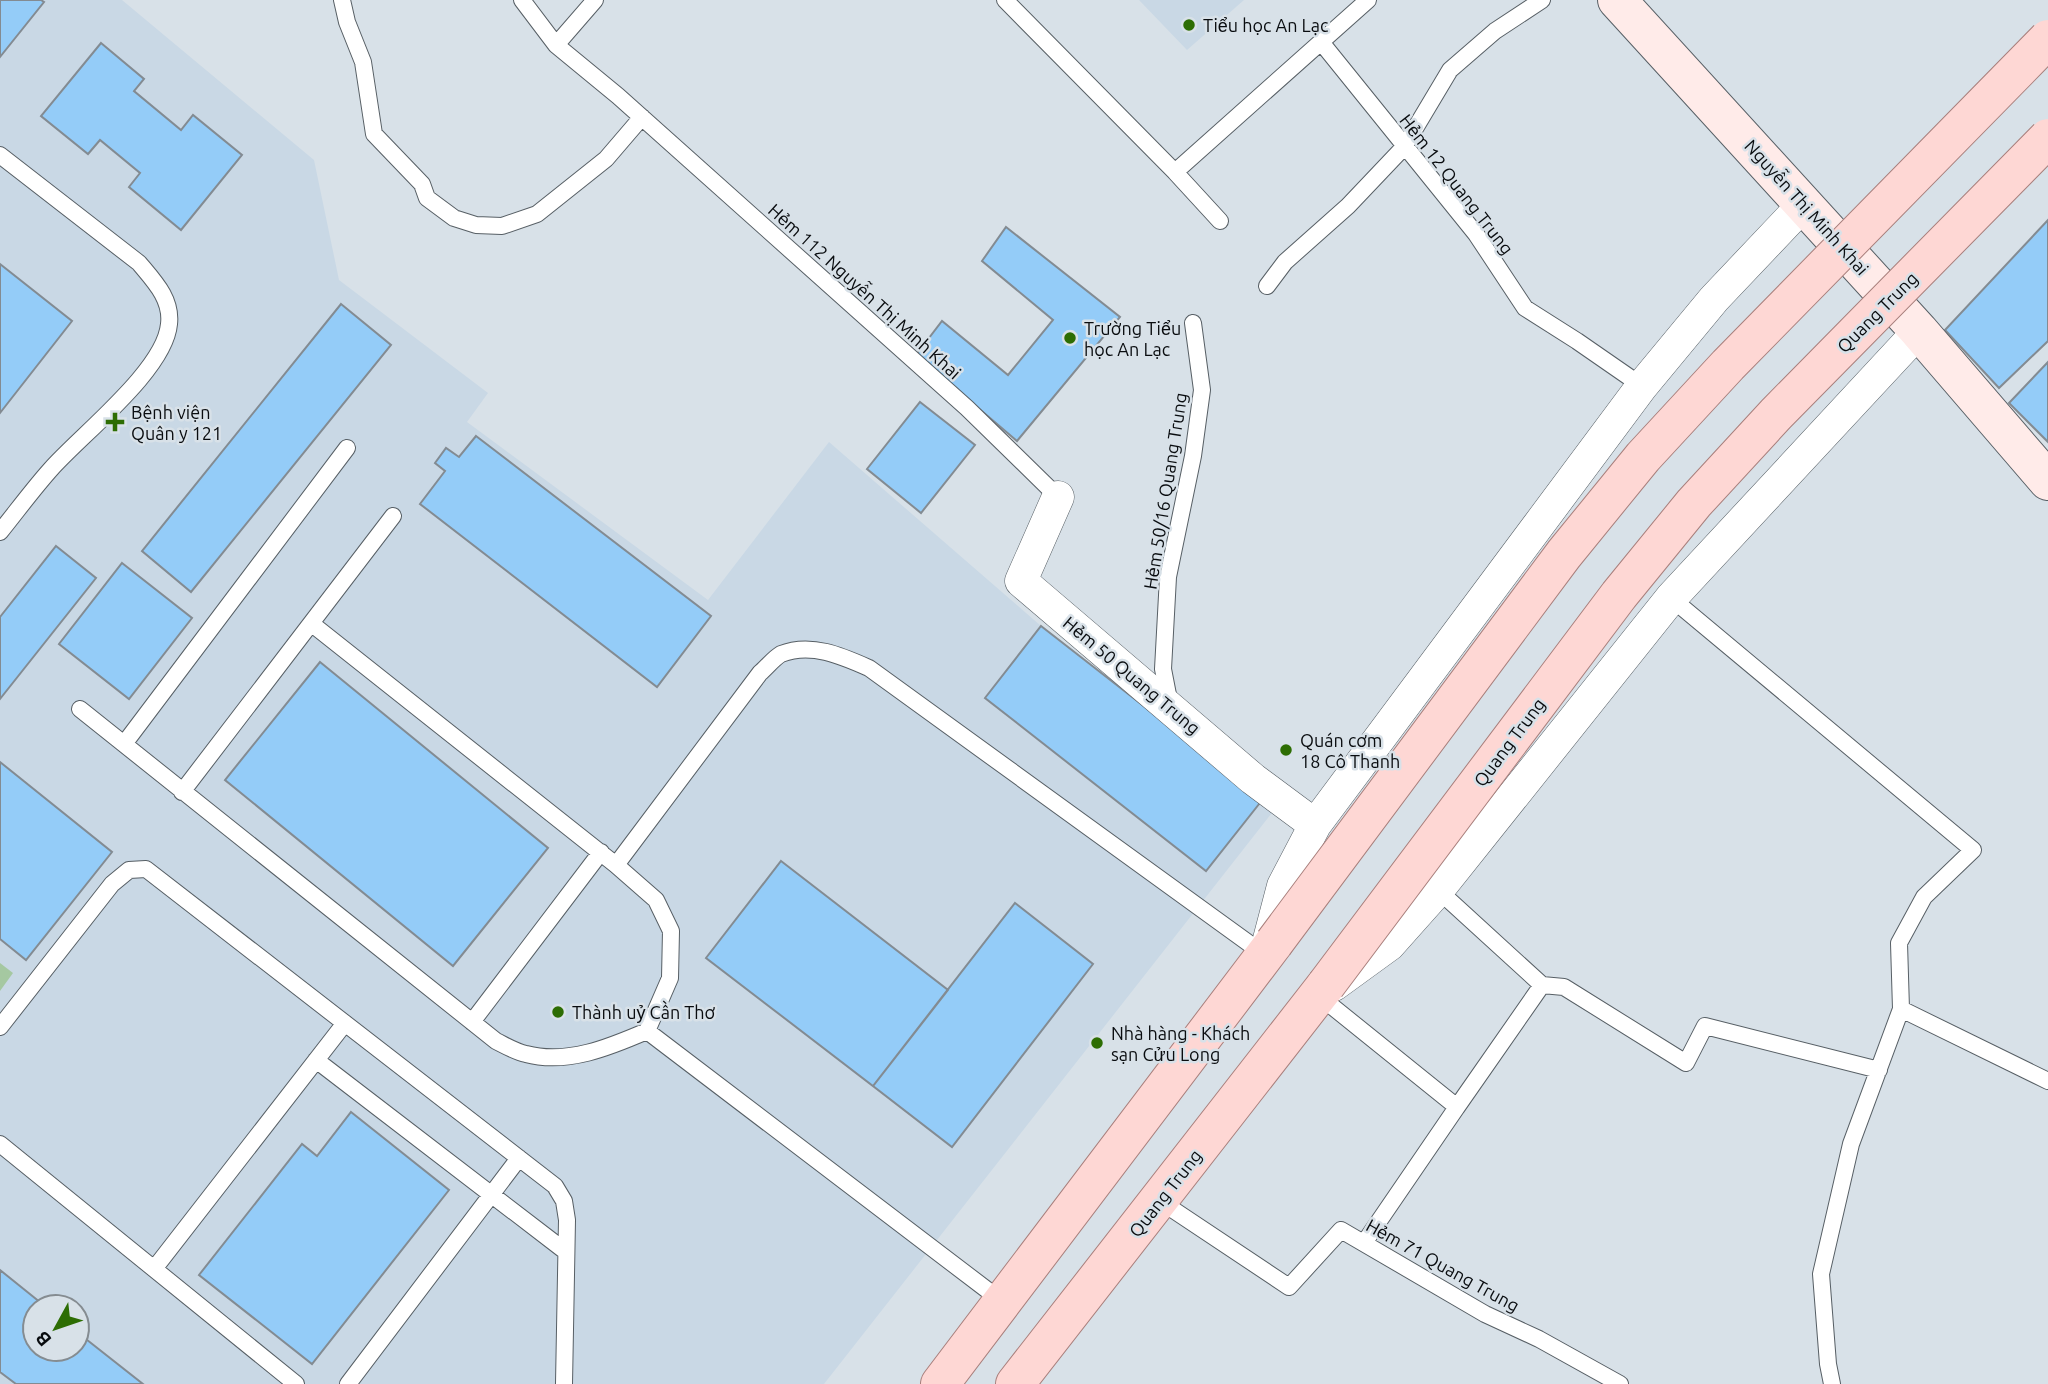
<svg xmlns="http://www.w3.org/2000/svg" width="2048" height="1384" font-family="Ubuntu,sans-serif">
	<rect width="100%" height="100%" fill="#d8e1e8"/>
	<path fill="#c9d8e5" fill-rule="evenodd" d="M0,0H122L314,160L339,280L488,393L467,422L708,600L829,442L1041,626L1275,809L824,1384H0ZM35,1307H77V1349H35Z
		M1139,0H1244L1187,50Z"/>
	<path fill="#a5c8a1" d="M0,963L13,973L0,991Z"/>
	<path fill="#94ccf8" stroke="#838b92" stroke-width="2" d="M0,0H41L44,2L0,57Z
		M101,43L144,79L134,91L181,130L193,115L242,155L181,230L129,187L140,173L100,140L88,154L41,116Z
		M2048,220V341L1999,388L1945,330Z
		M1006,227L1120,317L1017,441L916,355L942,321L1008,375L1053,320L982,261Z
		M0,264L72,321L0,413Z
		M341,304L391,345L191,592L142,551Z
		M2048,362V442L2009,403Z
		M920,402L975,445L921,513L867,469Z
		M476,436L711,616L657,687L420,504L445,471L435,463L446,448L459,457Z
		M56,546L96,578L0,699V617Z
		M122,563L192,618L129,699L59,644Z
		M1041,626L1263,799L1206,871L985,698Z
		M320,662L548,848L453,966L225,780Z
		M0,762L112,852L26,960L0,939Z
		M781,861L948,990L873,1086L706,958Z
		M1015,903L1093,964L952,1147L873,1086Z
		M351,1112L449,1190L312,1364L199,1275L302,1144L317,1156Z
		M0,1270L46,1307H35V1349H77V1332L143,1384H16L0,1372Z"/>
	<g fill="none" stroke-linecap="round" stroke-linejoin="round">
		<defs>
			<path id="lane" d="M342,0L347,22L363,62L374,134L422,184L427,198L454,218L476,225L502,226L537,214L606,159L642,117
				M522,0L556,45L618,96L967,408L1058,497
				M1005,0L1175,172L1220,221
				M1321,42L1476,234L1525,308L1577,341L1642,386
				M556,45L595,0
				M0,155L139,263C154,281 172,299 169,324C165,370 82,434 51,469C33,489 17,511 0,532
				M1175,172L1368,0
				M1267,286L1285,262L1348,206L1404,147L1450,70L1495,31L1542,0
				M1671,598L1973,850L1924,897L1899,943L1901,1009
				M312,624L616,865L656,900L671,931L670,978L647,1031
				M1170,705L1163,669L1168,577L1193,456L1202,390L1193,323
				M80,709L496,1041C506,1046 516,1052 526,1054C567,1065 610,1047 647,1031L1003,1302
				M124,744L347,448
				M182,792L393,516
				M616,865L760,673C766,668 774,658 781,654C811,642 842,656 869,668L1265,955
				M1438,890L1542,985L1564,987L1686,1063L1705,1026L1879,1070
				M1318,995L1457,1107L1542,985
				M472,1022L601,852
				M0,1027L112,884L129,870L146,869L555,1186L564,1201L567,1220L564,1384
				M316,1060L565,1251
				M0,1144L296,1384
				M1160,1201L1289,1287L1341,1230L1485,1314L1539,1339L1620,1384
				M1364,1243L1457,1107
				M154,1269L345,1023
				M348,1384L519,1158
				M1832,1384L1828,1364L1821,1274L1851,1144L1901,1009L2048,1081"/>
			<path id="street" d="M1058,497L1021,581L1253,779L1315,825
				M1267,947L1283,886L1315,825L1642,386L1714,299L1805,203
				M1334,985L1389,945L1438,890L1671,598L1919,331"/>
			<path id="secondary" d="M1617,0L1919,331L2048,481"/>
			<path id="primary" d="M940,1384L1274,943
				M1015,1384L1326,985"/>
		</defs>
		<use href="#lane" stroke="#575f65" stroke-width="18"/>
		<use href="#street" stroke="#575f65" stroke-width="33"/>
		<use href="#secondary" stroke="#575f65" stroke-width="40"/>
		<use href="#primary" stroke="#a87f7c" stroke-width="40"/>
		<use href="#lane" stroke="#fff" stroke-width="16"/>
		<use href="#street" stroke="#fff" stroke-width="32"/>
		<use href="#secondary" stroke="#ffebe9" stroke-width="38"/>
		<use href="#primary" stroke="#fed7d4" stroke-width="38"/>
		<defs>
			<path id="primary-bridge" d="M1274,943L1564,554L1643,457L1728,365L2048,39
				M1326,985L1619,595L1694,503L1776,414L2048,138"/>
		</defs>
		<use href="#primary-bridge" stroke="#a87f7c" stroke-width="40" stroke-linecap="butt"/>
		<use href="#primary-bridge" stroke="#fed7d4" stroke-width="38"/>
	</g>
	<g fill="#2d6d03" stroke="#d8e1e8" stroke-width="2.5">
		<circle cx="1189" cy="25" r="7"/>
		<circle cx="1070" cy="338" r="7"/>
		<path d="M111.5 411.5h7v7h7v7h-7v7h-7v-7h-7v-7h7z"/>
		<circle cx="1286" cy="750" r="7"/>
		<circle cx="558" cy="1012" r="7"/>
		<circle cx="1097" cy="1043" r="7"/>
	</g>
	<g text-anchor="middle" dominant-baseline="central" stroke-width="5" stroke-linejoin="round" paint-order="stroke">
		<g font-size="18" fill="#090c0f" stroke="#d8e1e8" text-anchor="start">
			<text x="1203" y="25">Tiểu học An Lạc</text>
			<text x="1084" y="328">Trường Tiểu<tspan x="1084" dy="21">học An Lạc</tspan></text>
			<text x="131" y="412">Bệnh viện<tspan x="131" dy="21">Quân y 121</tspan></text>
			<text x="1300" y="740">Quán cơm<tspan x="1300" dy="21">18 Cô Thanh</tspan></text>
			<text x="572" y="1012">Thành uỷ Cần Thơ</text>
			<text x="1111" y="1033">Nhà hàng - Khách<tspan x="1111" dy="21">sạn Cửu Long</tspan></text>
		</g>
		<g font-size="18" fill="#090c0f" stroke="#d8e1e8">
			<text transform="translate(1457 184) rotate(52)">Hẻm 12 Quang Trung</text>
			<text transform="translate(1807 207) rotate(48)">Nguyễn Thị Minh Khai</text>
			<text transform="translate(865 291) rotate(42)">Hẻm 112 Nguyễn Thị Minh Khai</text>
			<text transform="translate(1877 312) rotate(-45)">Quang Trung</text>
			<text transform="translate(1165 491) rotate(-81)">Hẻm 50/16 Quang Trung</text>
			<text transform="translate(1132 675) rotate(40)">Hẻm 50 Quang Trung</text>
			<text transform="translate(1509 742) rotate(-53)">Quang Trung</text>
			<text transform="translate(1165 1193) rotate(-52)">Quang Trung</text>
			<text transform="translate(1443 1265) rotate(29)">Hẻm 71 Quang Trung</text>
		</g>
	</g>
	<g transform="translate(56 1328) rotate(230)"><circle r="33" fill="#d8e1e8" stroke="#858c91" stroke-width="2"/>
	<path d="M0-5L12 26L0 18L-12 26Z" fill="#2d6d03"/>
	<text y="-10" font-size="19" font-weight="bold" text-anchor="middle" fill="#090c0f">B</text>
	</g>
</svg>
